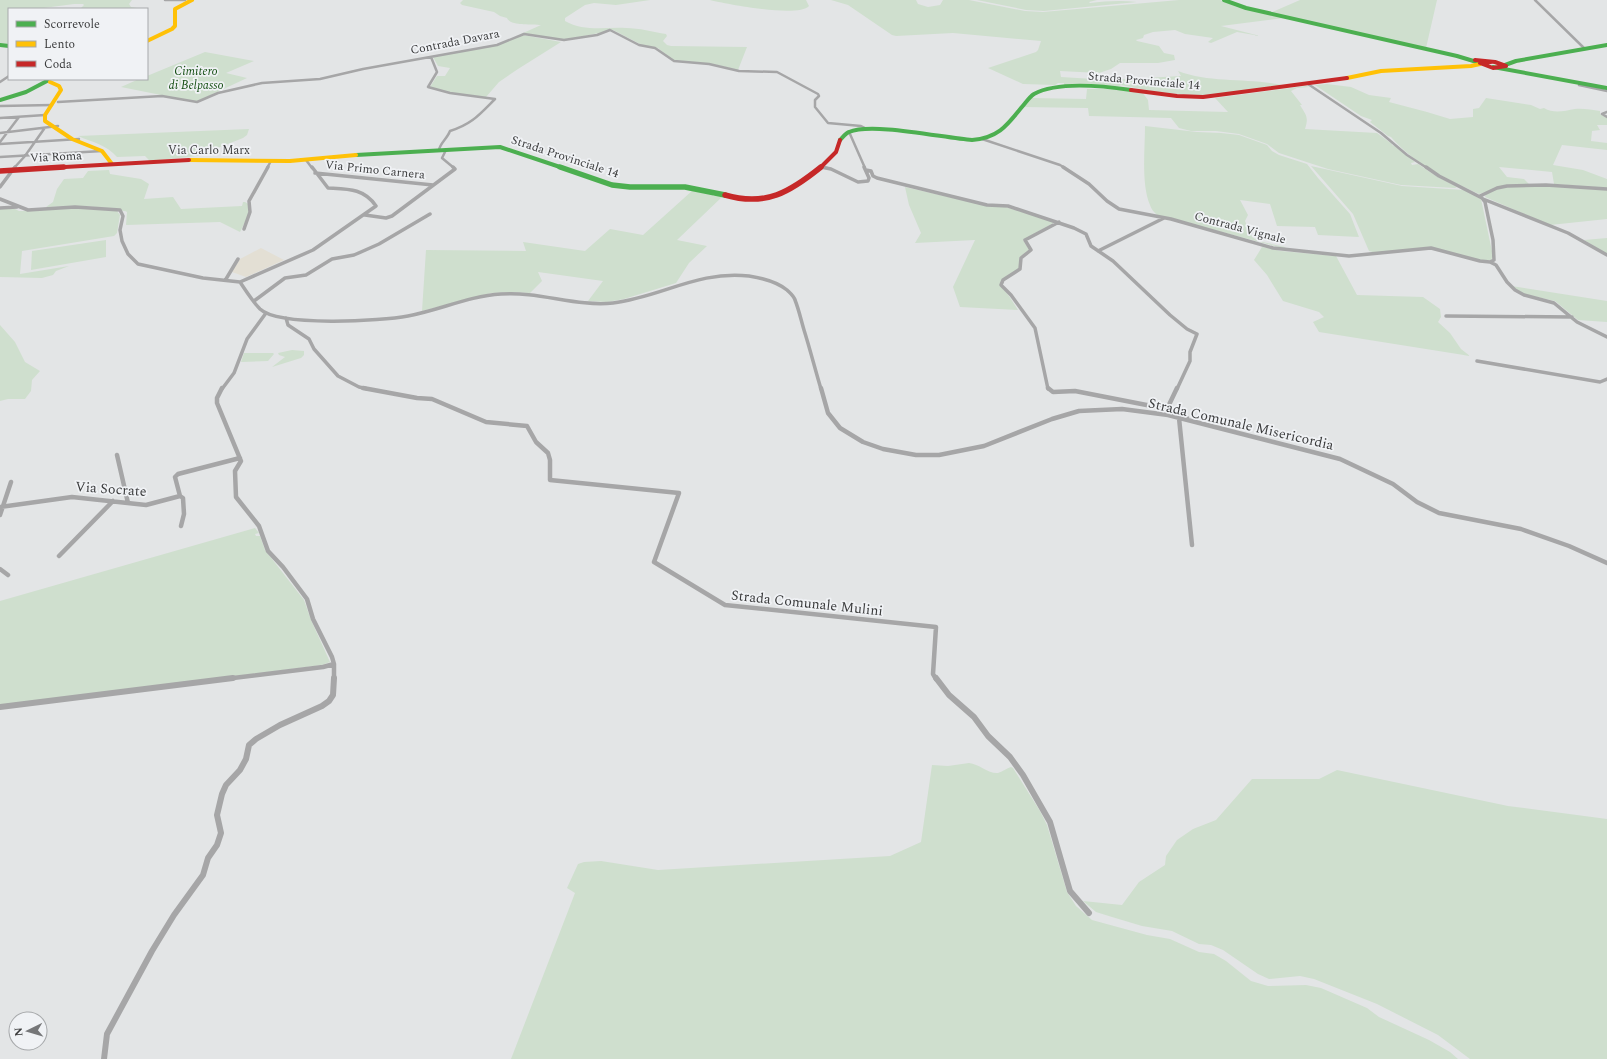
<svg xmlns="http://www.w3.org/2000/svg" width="1607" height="1059" font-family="Spectral,serif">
	<rect width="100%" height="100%" fill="#e3e5e6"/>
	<path fill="#e3dfd4" d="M261,248L284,260L246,277L232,272L240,259Z"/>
	<path fill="#cfdfce" d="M0,0H132L129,4L131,7L143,9H80L84,5L83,4H74L36,9H9V45L0,44Z
		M463,0H650L616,5L594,3L585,5L565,18V21C584,32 605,27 626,28C639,28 653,32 666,34L667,36L663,41L667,45L671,46L747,47L738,70L718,65L672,60L658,48L642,45L613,30L565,40L521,34L541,25C532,24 510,26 507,18L500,16L494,12L462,5L460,3Z
		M710,0H806L809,6C798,18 726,4 710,0Z
		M831,0H916L918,4L928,7L940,5L943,0H969L1025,11L1043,12L1179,0H1220L1237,7L1284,18L1221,26L1260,36L1237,32L1211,43L1208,42L1213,38L1185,34L1175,30L1153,32L1144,35L1143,38L1136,40L1137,41L1159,46L1164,53L1174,55L1175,60L1158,63H1120L1111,69L1099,73L1060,71L1061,77L1110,80L1181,76L1178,71C1212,84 1250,77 1286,86L1202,96L1157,92L1121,85L1119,86H1060L1059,85H1064V83H1058L1055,85L1023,84L988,68L1036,52L1038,50L1041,41L953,33L896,36L892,35L848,5Z
		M977,0H1097L1089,2L1090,3C1105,1 1122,0 1137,2L1044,11L1026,10Z
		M1300,0H1437L1426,48L1270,13Z
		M523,35L561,42L518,69L499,82L486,97L452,93L430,87L437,76H445L450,68L438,66L433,57L497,45Z
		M205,52L254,61L226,73L247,78L196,102L121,87L139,79H147V76Z
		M1327,84L1351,87L1369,95L1391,98L1389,102L1427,112L1450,119L1473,117V109L1479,108L1486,98L1531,105L1540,109L1544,108C1554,114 1564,111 1575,109C1583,108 1592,110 1600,111V114L1607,118V125H1597L1600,130L1592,131L1591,141L1607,143V150L1562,145L1553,165L1583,170L1607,179V188L1554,184L1552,172L1499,167L1507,177L1524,179L1530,185H1511L1479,194C1447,179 1414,164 1391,137L1388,136L1370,122L1372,120L1361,116L1315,85Z
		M1306,86L1310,87L1297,88L1291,91L1302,105H1300C1306,115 1309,117 1305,129L1377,133L1392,144V145L1395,146L1415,162L1411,163L1412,165L1418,164L1436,176L1457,187L1455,188L1401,185L1328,169L1279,153L1267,144L1239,134L1216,131H1191L1179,128L1171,118L1089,116L1088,108L1023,107L1032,98L1086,99L1087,89H1115L1142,92L1148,100L1149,110L1228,112L1215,98Z
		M1145,126L1197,132L1221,133L1239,135L1267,145L1272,151L1279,155L1307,164L1318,178L1350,214L1359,237L1318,235L1315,227L1277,226L1270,204L1240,200L1248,215L1245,221L1252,237L1258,241L1285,247L1286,249L1157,215C1154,212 1151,209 1150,205C1141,184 1145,149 1145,126Z
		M249,129L247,135L243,138L197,156L150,161L145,156L117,157C107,145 92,142 78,136Z
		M1311,166L1402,186L1464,190L1481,199L1493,256L1491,260L1484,261L1429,247L1376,253L1369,251L1353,214Z
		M109,170L110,174L141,179L149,184L144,199L173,197L181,209L242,206L243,202H245L250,205V212L240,232L220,222L126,225L127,212L125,211L143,210C138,210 130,212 124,211C99,205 73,206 46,207L53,202L57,189L64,179L83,178L88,171Z
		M1512,186L1525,187L1542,186L1607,190V219L1550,225L1485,197L1486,193L1499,188Z
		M905,187L983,205L1005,207L1055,222L1023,240L1029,250L1019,258V270L1001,280L1000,285L1009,296L1018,310L960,307L953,287L975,240L915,243L921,233L909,205Z
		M693,190L713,194V196H723L677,240L707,246L689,263L676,283L624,299L607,302L588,301L603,281L538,272L542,281L530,293L513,292L491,293L422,311L426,250L526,251L523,242L585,251L610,229L643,235Z
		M76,208L117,211L120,215L117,233L114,236L22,251L20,274L69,266L56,271L53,275L42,278L0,277V209H15L19,211H31Z
		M1607,238V254L1584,240Z
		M106,240V257L31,270L32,251Z
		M1262,247L1281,251L1336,256L1357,295L1423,297L1440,309L1441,317L1438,322L1450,333L1461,349L1470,356L1319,332L1313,322L1324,317L1319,312L1283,301L1267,275L1254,260Z
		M1511,286L1607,301V322L1578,320L1555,301L1524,294Z
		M0,325L15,342L25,362L40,371L32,380L31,391L25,399H8L0,401Z
		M292,350L304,351V355L301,358L272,367L285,357L279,355L278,353Z
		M244,353H273L274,354L268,361L241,362Z
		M255,528L259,533L255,534L256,536H260L265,550L304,600L311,620L330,662L322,665L0,706V601Z
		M969,763C979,764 989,774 998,773C1002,772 1007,768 1011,767L1013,768L1040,811L1047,825L1067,892L1076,906L1092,920L1147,935L1170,939L1199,952L1214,954L1226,961L1251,981L1268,986L1306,985L1321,988L1367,1008L1379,1017L1429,1040L1450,1052L1458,1059H511L575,893L567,888L578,864L584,862L601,861L658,870L890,856L921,842L932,765L948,766Z
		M1337,770L1508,806L1607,819V1059H1470L1438,1035L1377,1004L1314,979L1300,976L1269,979L1258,974L1223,950L1211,945L1199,944L1172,931L1142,926L1112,917L1096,912L1083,901L1122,905L1139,882L1165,865L1166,856L1177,840L1193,829L1216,820L1252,779H1319Z"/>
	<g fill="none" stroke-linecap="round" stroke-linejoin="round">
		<path stroke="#a6a6a7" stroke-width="2.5" d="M165,0H185
			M1535,0L1585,49
			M431,57L437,72L428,87L450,93L495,99C479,115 472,124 450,131C447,139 440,143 439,150
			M0,82L9,76
			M1308,84L1381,133L1407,155L1427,168
			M1579,85L1607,91
			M58,102L162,96L197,102L218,93L262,83L320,79L363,69L497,45L524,34L564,40L597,35L610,30L639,45L655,48L674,61L709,64L739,71L777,72L818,94L819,96L815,100V107L828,123L861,126L865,128
			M0,106L52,105
			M1607,112L1602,114L1607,117
			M0,118L45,115
			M0,133L58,126
			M850,134L865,168
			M982,139L1060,165L1065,168
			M0,142L19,117
			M0,144L79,139
			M446,150L442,158L454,168
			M0,157L102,151
			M306,160L312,168
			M819,167L827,168
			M14,168L25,156L44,129
			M267,168L271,161"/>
		<path stroke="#a6a6a7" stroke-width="3.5" d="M821,167L831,169L858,182L868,181L869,178L864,167
			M1063,167L1089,184L1107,201L1119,209L1171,219L1273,248L1349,256L1431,248L1480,261L1490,262L1494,260L1493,240L1485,202L1482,198L1439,176L1426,167
			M866,170L871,171L873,176L877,178L987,205L1008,206L1074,228L1086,234L1091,246L1113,261L1170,315L1187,329L1197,334L1190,352V361L1177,389
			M315,173L433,185
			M0,187L15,167
			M1480,196L1497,188L1507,186L1546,185L1607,189
			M0,199L28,210L75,207L120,210L123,216L120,230L122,241L128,254L138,264L203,278L240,282
			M1483,199L1568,233L1607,255
			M0,208L17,207
			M365,215L386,218L392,216L455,169L453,167
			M244,229L250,212L249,201L268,167
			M1098,251L1164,218
			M1490,262L1496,265L1507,282L1515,290L1524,295L1554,303L1577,322L1607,337
			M226,279L238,259
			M240,282C246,291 253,302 260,309C279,327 382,321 408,316C440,310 469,296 501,294C539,291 576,307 613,303C661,297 699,270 749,276C762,278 776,281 787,290C790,293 794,296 795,300C799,310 801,320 804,330C810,349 815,369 821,389
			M240,282L313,250L376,206C364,188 347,189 328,188L312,167
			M254,301L285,278L306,275L332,259L354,255L379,244L430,214
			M1446,316L1572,317
			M286,318L288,325L309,339L314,349L338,376L359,387L368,389
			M1477,361L1600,382L1607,379
			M222,389L234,373L247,339L266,313
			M1048,389L1035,328L1011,295L1001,285L1003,280L1020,269L1021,258L1031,250L1025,240L1059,222"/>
		<path stroke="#a6a6a7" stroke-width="4.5" d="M222,388L217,398V403L241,461L235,471L236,497L259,526L268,551L283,567L307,599L313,619L332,657L334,664V679
			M363,388L417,398L432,399L486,422L527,426L536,442L548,453L550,460V480L679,493L654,562L725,605L936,627L933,674L936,679
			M821,388L828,413L840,428L863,442L883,449L916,455H939L984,446L1052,419L1079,411L1122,409L1168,415L1340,459L1393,484L1417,502L1439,513L1521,529L1569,546L1607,563
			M1048,388L1053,392L1075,391L1167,409L1187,418
			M1167,409L1177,388
			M1179,418L1192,545
			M117,455L128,503
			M180,496L183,498L184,514L181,526
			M0,507L72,497L146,505L180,496L175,477L178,474L240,458
			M0,515L11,482
			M59,556L113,501
			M0,569L8,575
			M225,679L323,667L334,664"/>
		<path stroke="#a6a6a7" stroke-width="6" d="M936,678L949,695L974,717L988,736L1010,757L1023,775L1050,822L1070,891L1089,913
			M0,707L233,678
			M104,1059L107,1034L152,951L174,915L203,875L208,858L217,845L221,833L217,815L222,794L226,785L240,770L246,759L249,745L256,739L280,725L322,706L329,701L333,695L334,678"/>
		<path stroke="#4caf50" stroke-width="4" d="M1224,0L1246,8L1457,56L1480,63
			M0,45L9,46
			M1505,65L1516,61L1607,45
			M1493,67L1607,88
			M0,100L26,92L47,81
			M840,140C843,137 846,133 849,132C872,122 944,138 972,140C997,138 1006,127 1021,108C1025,104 1029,97 1034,94C1058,81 1104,86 1131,90
			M356,155L500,147L563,168"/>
		<path stroke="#4caf50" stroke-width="5.5" d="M560,167L612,185L630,187H685L725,195"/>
		<path stroke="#ffc107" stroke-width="4" d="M147,41L172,29L175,26V9L192,0
			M1347,78L1381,71L1471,66L1480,64
			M50,82L59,86L61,90L45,115V121L72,139L102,151L112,164
			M189,160L290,161L356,155"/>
		<path stroke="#c62828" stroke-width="4" d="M1475,60L1495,62L1506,66L1493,68L1480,63L1491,62
			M1131,90L1177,96L1203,97L1347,78
			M47,168L189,160
			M820,168L836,152L840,140"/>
		<path stroke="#c62828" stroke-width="5.5" d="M0,171L64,167
			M725,195C766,207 790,192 821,167"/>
	</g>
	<g text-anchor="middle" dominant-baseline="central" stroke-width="3.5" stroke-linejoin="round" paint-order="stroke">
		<g font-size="12" fill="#3a3b3c" stroke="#f0f2f5">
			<text transform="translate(455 42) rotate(-11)">Contrada Davara</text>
			<text transform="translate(1144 81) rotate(5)">Strada Provinciale 14</text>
			<text x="209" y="150">Via Carlo Marx</text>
			<text transform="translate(56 157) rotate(-3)">Via Roma</text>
			<text transform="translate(565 157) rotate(18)">Strada Provinciale 14</text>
			<text transform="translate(375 170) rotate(6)">Via Primo Carnera</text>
			<text transform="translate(1240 228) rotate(15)">Contrada Vignale</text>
		</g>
		<g font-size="12" font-style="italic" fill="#144e12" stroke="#f0f2f5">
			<text x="196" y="71">Cimitero<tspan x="196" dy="14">di Belpasso</tspan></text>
		</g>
		<g font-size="14" fill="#3a3b3c" stroke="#f0f2f5">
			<text transform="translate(1241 424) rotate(13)">Strada Comunale Misericordia</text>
			<text transform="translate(111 489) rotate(4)">Via Socrate</text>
			<text transform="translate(807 603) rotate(6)">Strada Comunale Mulini</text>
		</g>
	</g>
	<rect x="8" y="8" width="140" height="72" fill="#f0f2f5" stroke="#a7a9ab"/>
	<rect x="16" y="21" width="20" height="6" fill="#4caf50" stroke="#a7a9ab"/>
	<text x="44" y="28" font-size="12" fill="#3a3b3c">Scorrevole</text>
	<rect x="16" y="41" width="20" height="6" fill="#ffc107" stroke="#a7a9ab"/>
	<text x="44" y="48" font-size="12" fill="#3a3b3c">Lento</text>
	<rect x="16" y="61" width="20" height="6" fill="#c62828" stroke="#a7a9ab"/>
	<text x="44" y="68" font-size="12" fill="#3a3b3c">Coda</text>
	<g transform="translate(28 1031) rotate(265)"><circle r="19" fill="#f0f2f5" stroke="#a7a9ab"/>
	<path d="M0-3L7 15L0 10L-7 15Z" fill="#757678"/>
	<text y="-6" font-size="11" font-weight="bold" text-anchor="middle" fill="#3a3b3c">N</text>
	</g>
</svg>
